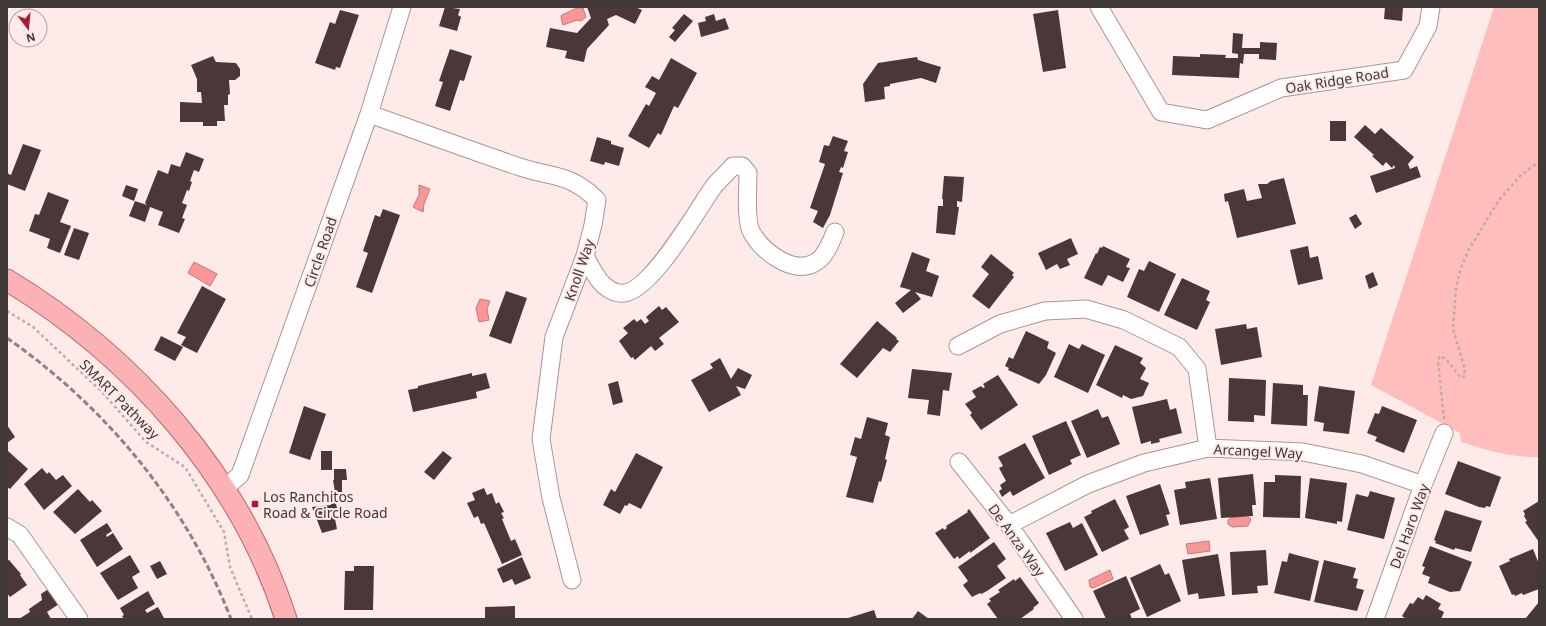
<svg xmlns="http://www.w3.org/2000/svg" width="1546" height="626" font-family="'Noto Sans',sans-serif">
	<rect width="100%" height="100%" fill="#feeae9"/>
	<path fill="#ffbebc" d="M1494,7H1539V457C1512,458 1487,450 1461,442L1460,433L1371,385Z"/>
	<path fill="#f99696" stroke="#c27a7a" d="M577,8H583L586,17L581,21L577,20L563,25L561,17L562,15Z
		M419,185L430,189L424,204L423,212L413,207L419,195Z
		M194,262L217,274L210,286L188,273Z
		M480,299L490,301L487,309L489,320L479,322L476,308Z
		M1246,515L1251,519L1248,526L1232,527L1228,524V520L1231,517L1236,518Z
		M1209,541L1210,551L1188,554L1186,544Z
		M1110,570L1113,579L1093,588L1090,587L1089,580Z"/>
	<path fill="#4a3737" d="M445,7L460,9L458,15L461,17L457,31L439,26Z
		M587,7H635L642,10L635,24L616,15L607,19L609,25L587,49L584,62L565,58L567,51L546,47L550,28L577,33L591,18Z
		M1385,7H1403L1402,21L1384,19Z
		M340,10L359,15L340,68L336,67L335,70L315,63L330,22L335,24Z
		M1058,10L1066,68L1043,72L1033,14Z
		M684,14L693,21L675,42L669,37L675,30L672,28Z
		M714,14L716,21L725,18L729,29L701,37L698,23L706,21L705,17Z
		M1233,33L1243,34L1242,48H1260V42L1277,43L1276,60L1259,59V54H1244L1243,64L1240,63L1239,78L1172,75L1173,56L1200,57V54L1226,55L1225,58H1238V54L1232,53Z
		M450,49L472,56L464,81L460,80L450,111L435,106L443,82L439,81Z
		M213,56L216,62L236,63L240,69V76L235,80H229L230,94L228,95V105H224L225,121H217V126H203V122H180V102L202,103L201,92H197V79L191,65Z
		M917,57L918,60L941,67L936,83L921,78L890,84V86L884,87L885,99L865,102L863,84L878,63Z
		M671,58L697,73L678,108L674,106L661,135L658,133L649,148L628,136L646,104L649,106L656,93L645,87L652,76L659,80Z
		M1330,121H1346V141H1330Z
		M1365,125L1375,134L1381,128L1414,157L1408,164L1410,169L1417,166L1421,177L1376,193L1370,176L1395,168L1394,165L1392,168L1386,162L1383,166L1372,156L1374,155L1354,137Z
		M833,136L848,141L844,151L848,152L843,168L841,167L839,172L843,173L830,215L823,228L813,222L818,211L810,208L825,164L819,162L824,145L829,146Z
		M597,137L611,141V144L624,148L619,166L605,162L604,165L590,161Z
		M23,144L41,150L25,191L7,184V173L11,175Z
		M186,152L204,159L199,172L194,170L190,181L192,182L189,191L187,190L182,203L187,205L182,218L185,219L179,233L158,225L163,212L150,207L145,222L129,216L135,201L147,205L145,203L158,170L168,174L171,164L180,167Z
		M944,176L964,177L962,202L957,201V207H959L955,235L936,233L938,206H943V199H942Z
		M1284,178L1296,224L1237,238L1228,201L1225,202L1224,194L1244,189L1247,201L1262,198L1258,184H1267L1271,181Z
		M126,185L138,189L134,201L122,196Z
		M48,192L69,200L60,222L71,226L60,253L47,248L50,239L29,231L35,214L39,215Z
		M383,209L400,215L372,293L356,287L368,253L363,251L375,215L380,217Z
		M1356,214L1362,224L1355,229L1349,218Z
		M74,228L89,233L79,260L64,255Z
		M1071,238L1078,254L1067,259L1070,265L1060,269L1057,264L1046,270L1038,253Z
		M1103,246L1130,259L1126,267L1130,268L1123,282L1108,275L1102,286L1084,278L1096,253L1097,254L1100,247L1102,248Z
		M1308,246L1310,258L1318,256L1323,279L1298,285L1290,250Z
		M912,252L930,259L926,271L939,276L932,297L915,292L921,299L903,313L895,303L911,290L900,287Z
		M991,254L1014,273L1012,275L1014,277L989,309L972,296L989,274L981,267Z
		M1149,261L1176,274L1159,312L1127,297L1139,269L1144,271Z
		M1373,272L1378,285L1369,289L1365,276Z
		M1182,278L1210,291L1206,300L1210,302L1197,330L1164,315Z
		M202,286L226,299L197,353L181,345L186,337L177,333Z
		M506,291L527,298L511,344L489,336Z
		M659,306L662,310L666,307L679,322L659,338L664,344L655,351L651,346L635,360L633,357L631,358L619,341L628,333L623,328L634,319L637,322L641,319L645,324L649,321L646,317Z
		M877,321L897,338L896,339L899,341L890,352L883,348L857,378L840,364Z
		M1246,324L1247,329L1257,327L1262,357L1221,365L1215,329Z
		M1026,331L1049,342L1047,348L1056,353L1046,375L1039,384L1008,370L1009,368L1005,366L1009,357L1013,359Z
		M161,336L183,347L175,361L154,350Z
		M1069,344L1079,349L1082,344L1105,355L1088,393L1054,377Z
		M1115,345L1143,358L1140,363L1146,368L1140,379L1149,383L1143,396L1131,399L1123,395L1122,398L1096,385Z
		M720,358L731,379L738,368L752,375L745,389L736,386L741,395L709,412L691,380L713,368L710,364Z
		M912,369L952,373L949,391L943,390L940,416L927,414L929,400L908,398Z
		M472,373V376L486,373L490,388L476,392L477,398L413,412L408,390L418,388V386Z
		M998,375L1018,405L981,430L970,415L972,413L965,404L976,397L972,391L981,386L983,388L985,387L983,384Z
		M1229,378L1266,380L1265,416L1254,415V422L1228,421Z
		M618,381L623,402L613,405L608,384Z
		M1273,383L1303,385V395H1308L1307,426L1271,424Z
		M1319,386L1355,391L1349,434L1323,431L1324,423L1314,421Z
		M1167,399L1170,410L1176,408L1182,433L1159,439L1160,442L1151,444V441L1141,444L1132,407Z
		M304,406L326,414L310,460L289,453Z
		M1382,406L1417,420L1404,453L1375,441L1377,437L1367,433L1375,413L1379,414Z
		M1098,409L1102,418L1108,416L1120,444L1087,458L1071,421Z
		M867,417L888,423L885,435L890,437L885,459L887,460L881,482L879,481L873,503L846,497L857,457L850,455L855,437L861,439Z
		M1066,421L1081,455L1070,460L1072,464L1049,475L1032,436Z
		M7,425L15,437L7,443Z
		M1025,443L1045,478L1013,496L1010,491L1002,497L999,491L1002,489L1000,485L1006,481L999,468L1003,466L998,457Z
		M8,451L28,469L10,489L7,487Z
		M321,451H332V470H321Z
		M443,451L452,458L434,480L424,472Z
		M636,453L663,467L641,509L629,503L627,506L625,505L620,514L603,505L611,489L615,492Z
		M1458,461L1501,477L1490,507L1486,506L1485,508L1479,507L1445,494Z
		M42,468L47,474L49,472L56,480L63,475L72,486L44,510L24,484Z
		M334,469H346L347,480H342V492H335L333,480H334Z
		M1253,474L1256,505H1252L1253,516L1221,518L1218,478Z
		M1275,475L1301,476L1300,518L1263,517L1264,482H1275Z
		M1210,478L1217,519L1180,525L1174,490L1186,488L1185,482Z
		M1310,478L1347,483L1342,522L1337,521V524L1305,518Z
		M1160,484L1170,514L1166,515L1169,525L1140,535L1126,496Z
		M484,488L487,495L492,493L496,504L499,502L504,512L501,513L504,518L502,519L511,541L515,539L522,555L502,564L484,523L481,524L478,516L474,518L467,503L475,500L472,493Z
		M78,489L90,502L92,500L102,511L75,534L53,512Z
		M1370,491L1395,498L1384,539L1347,530L1356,494L1368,497Z
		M1115,499L1129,527L1124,530L1129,539L1102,552L1084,517L1092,513L1091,511Z
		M335,500L337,508L333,509L337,529L322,533L312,507L331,505V501Z
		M1539,501V542L1525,522L1527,521L1524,516L1525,514L1523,511Z
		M969,509L990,538L970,553V551L959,559L958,556L954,559L935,533L943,528L944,530L947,528L946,526L968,512L967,511Z
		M1445,510L1482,521L1471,552L1455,548L1454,550L1435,543L1436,541L1434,540Z
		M1070,522L1073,528L1082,523L1098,555L1065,571L1046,533Z
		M107,523L112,531L106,535L107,537L113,533L123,549L97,567L80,540Z
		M994,542L1006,559L997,566L1006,578L987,591L981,594L980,593L972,597L963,585L968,581L958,567Z
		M1430,546L1472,562L1460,591L1450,592L1428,583L1430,577L1422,574L1425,567L1422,566Z
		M1533,549L1539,564V589L1523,595L1522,593L1515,596L1514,594L1512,595L1499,566L1510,561L1509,559Z
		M1266,550L1268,585L1257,586L1258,593L1232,595L1230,552Z
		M1289,553L1319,561L1310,601L1274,593L1282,561L1287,562Z
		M1218,554L1225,596L1199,599L1198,593L1188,595L1182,560Z
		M130,555L140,572L132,577L138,588L118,600L100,573Z
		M522,557L531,578L515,585L512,579L503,583L497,569Z
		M9,560L21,574L20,575L27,585L10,597L7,593V561Z
		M1324,560L1356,568L1353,578L1358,579L1356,588L1364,590L1357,611L1314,602Z
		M160,561L167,574L157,579L150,566Z
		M1160,564L1165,575L1169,573L1181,601L1147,617L1130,578Z
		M354,566H374L373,610H344L345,571H354Z
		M1126,576L1140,609L1130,614L1132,619H1106L1093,591Z
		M1020,577L1039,603L1033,608L1034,609L1020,619H998L987,604L991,601L989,599L1000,592L998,590L1014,579L1015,581Z
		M47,590L49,591L59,604L47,612L51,619H19L30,612L29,609L42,600L41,594Z
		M148,591L155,604L145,610L147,613L158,607L164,618L124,619L122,616L124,615L120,608Z
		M1426,595L1441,604L1438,609L1444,612L1441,619H1406L1402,616L1410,603L1413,604L1418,597L1423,600Z
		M1539,602V619H1525Z
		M515,606V619H485V607Z
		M874,610L877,619H845Z
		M918,611L929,619H912Z"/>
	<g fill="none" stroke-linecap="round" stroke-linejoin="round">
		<defs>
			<path id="minor" d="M1099,7L1161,112L1207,120L1281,88L1404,70L1428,26L1431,7
				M369,114C419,131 469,150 520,167C553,178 570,173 597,200L593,225L585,256L554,337L541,439L551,498L572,580
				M585,256C593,271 601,290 619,293C648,299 698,208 714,186C720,179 727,173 733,166H742L748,173C748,187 745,222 752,233C763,252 794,276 816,262C826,256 831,242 835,232
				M958,346L1000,324L1045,311L1086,309L1124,320L1179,347L1197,369L1208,448
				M959,462L1009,525L1074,619
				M224,489L240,475L369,114L402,7
				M1009,525L1088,484L1144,463L1208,448L1303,452L1362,464L1423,485
				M7,527L20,535L79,619
				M1375,619L1423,485L1444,433"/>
			<path id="major" d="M7,280C134,357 240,476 286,619"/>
		</defs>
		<use href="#minor" stroke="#ac9594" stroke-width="19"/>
		<use href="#major" stroke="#b96668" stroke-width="23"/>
		<path stroke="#bbabaa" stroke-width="2.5" stroke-dasharray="3 3" stroke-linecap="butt" d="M7,311L33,327L102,392L146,442L185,467L224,532L230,567L252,619
			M1444,419L1438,361L1440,356L1446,359L1461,378L1465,376L1464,366L1453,329L1456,287L1461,268L1468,251L1499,200L1521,175L1539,162"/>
		<use href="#minor" stroke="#fff" stroke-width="17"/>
		<use href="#major" stroke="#fcb2b4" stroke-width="21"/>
		<path stroke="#8f8281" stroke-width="3" stroke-dasharray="6 3" stroke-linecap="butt" d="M7,338C107,408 187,505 231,619"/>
	</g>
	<rect fill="#ad1931" stroke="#feeae9" stroke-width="1.5" x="251" y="500" width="8" height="8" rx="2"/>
	<g text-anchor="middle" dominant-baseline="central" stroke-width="4" stroke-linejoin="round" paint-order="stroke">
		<g font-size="14" fill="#413838" stroke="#feeae9">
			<text transform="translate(1337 80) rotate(-9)">Oak Ridge Road</text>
			<text transform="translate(320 252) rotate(-71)">Circle Road</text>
			<text transform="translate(579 270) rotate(-71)">Knoll Way</text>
			<text transform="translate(120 399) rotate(45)">SMART Pathway</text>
			<text transform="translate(1258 451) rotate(3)">Arcangel Way</text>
			<text transform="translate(1409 526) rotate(-70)">Del Haro Way</text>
			<text transform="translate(1017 540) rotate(54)">De Anza Way</text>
		</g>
		<g font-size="14" fill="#413838" stroke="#feeae9" text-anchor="start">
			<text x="263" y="496">Los Ranchitos<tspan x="263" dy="16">Road &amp; Circle Road</tspan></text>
		</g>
	</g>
	<rect width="1546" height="626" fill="none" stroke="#413838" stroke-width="16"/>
	<g transform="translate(28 28) rotate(164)"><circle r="19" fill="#feeae9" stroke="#b2a3a2"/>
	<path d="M0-3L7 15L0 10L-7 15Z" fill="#ad1931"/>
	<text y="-6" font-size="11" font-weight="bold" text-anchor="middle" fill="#413838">N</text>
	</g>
</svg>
